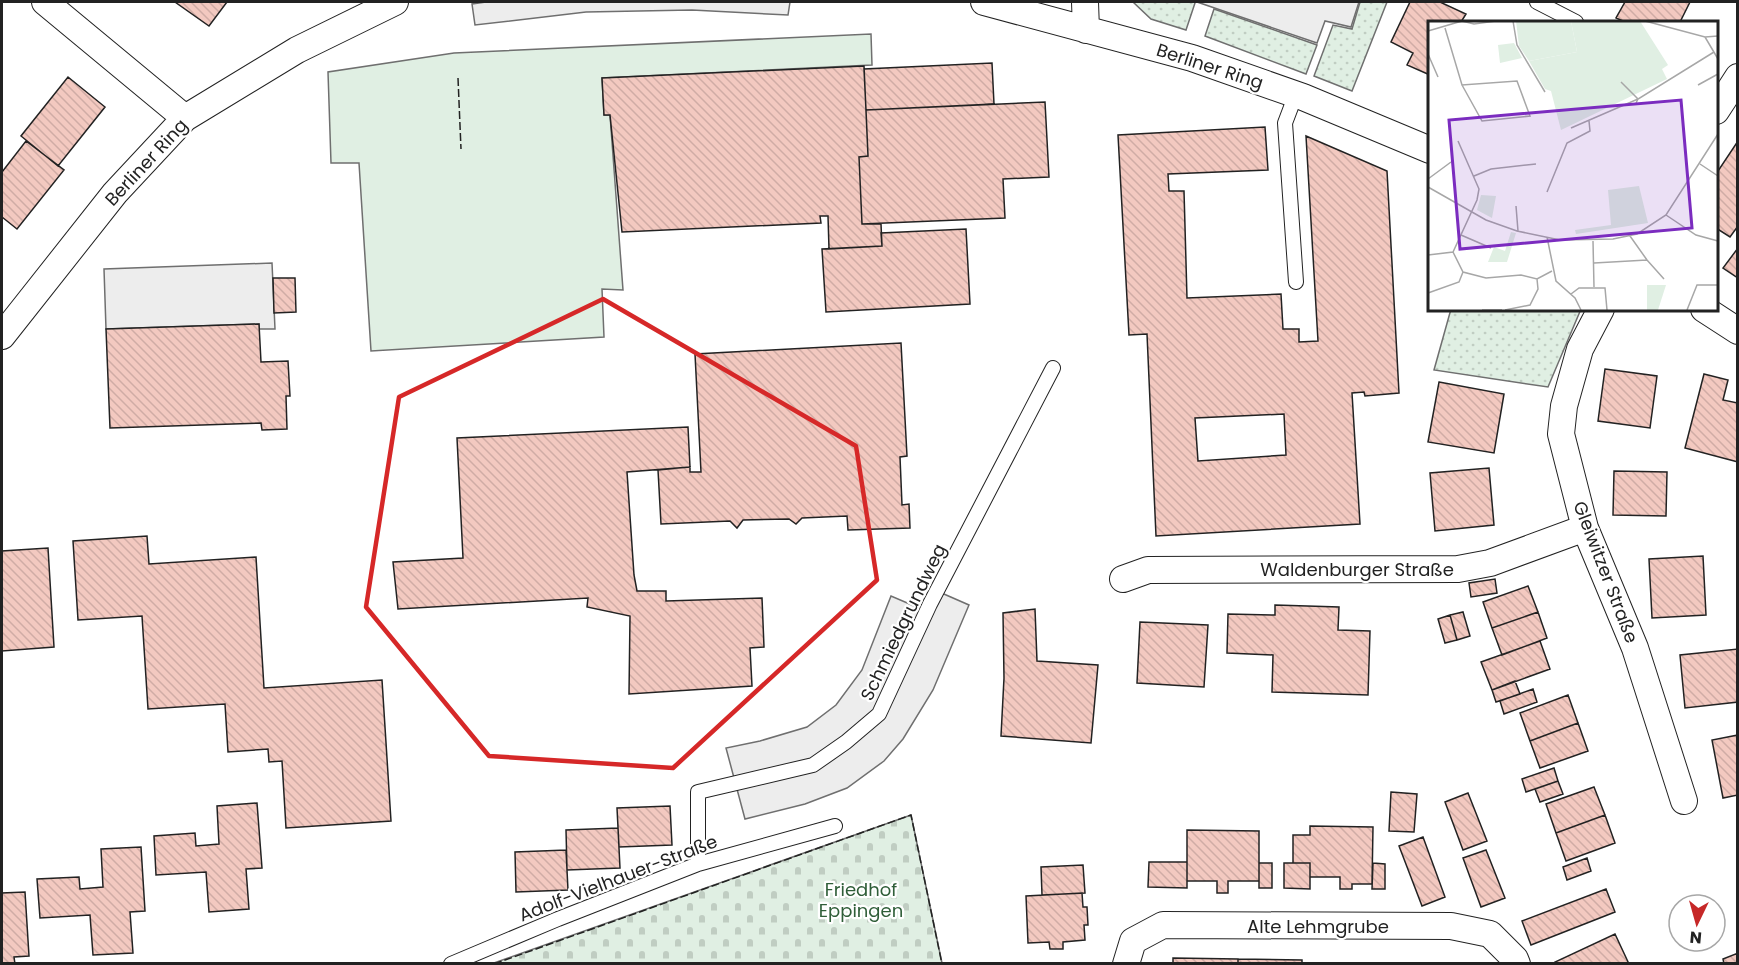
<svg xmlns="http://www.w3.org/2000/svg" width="1739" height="965" font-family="Poppins,sans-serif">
	<defs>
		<pattern id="grass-dots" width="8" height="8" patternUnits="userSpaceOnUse" patternTransform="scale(1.5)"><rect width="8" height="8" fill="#e0efe3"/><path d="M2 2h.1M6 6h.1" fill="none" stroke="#c0cdc2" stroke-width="1.8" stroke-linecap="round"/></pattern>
		<pattern id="cemetery-stones" width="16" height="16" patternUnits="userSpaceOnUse" patternTransform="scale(1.5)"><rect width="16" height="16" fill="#e0efe3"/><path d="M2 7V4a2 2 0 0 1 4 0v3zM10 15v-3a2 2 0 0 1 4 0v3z" fill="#c0cdc2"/></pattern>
		<pattern id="building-back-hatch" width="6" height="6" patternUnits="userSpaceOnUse" patternTransform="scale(1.5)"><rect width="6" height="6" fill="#f3c9c0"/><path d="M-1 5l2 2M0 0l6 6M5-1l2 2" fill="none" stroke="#d0aca5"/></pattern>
	</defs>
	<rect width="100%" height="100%" fill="#fff"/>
	<path fill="url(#grass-dots)" stroke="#6f6f6f" stroke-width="1.5" d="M1133,2H1194L1195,3L1186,30L1151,19Z
		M1360,2H1387L1352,91L1314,76L1333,25L1352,29Z
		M1214,9L1317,45L1306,74L1205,36Z
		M1451,309H1581L1548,387L1434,370Z"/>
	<path fill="url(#cemetery-stones)" stroke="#6f6f6f" stroke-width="1.5" d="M911,815L942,963H494Z"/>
	<path fill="#e0efe3" stroke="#6f6f6f" stroke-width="1.5" d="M871,34L872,65L602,78L604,115H610L623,290L602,289L604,337L371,351L359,163H331L328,72L454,53Z"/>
	<path fill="#ededed" stroke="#6f6f6f" stroke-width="1.5" d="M486,2H790L788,15L692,10L586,12L475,25L472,4Z
		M1197,2H1359L1351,27L1325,21L1317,43Z
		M272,263L275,329H259V324L106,329L104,269Z
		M937,591L969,605L933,690L903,739L884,761L847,788L805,804L745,819L726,748L760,741L807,727L836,705L862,670L891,596L926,611Z"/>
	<path fill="url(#building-back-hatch)" stroke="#222" stroke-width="1.5" fill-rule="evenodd" d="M175,2H227L209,26Z
		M1410,2H1440L1466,14L1461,22H1430V75L1407,65L1413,53L1391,42Z
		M1625,2H1690L1680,22H1625L1616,18Z
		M992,63L994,104L866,110L864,69Z
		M864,66L868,156L859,157L862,224H881L882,246L829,249L828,216H820L821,223L622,232L610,115H604L602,78Z
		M68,77L105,107L58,166L21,136Z
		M1045,102L1049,177L1003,179L1005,218L862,224L859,157L868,156L866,110Z
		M1265,127L1268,170L1168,174L1169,191H1184L1187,298L1281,294L1283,329H1299V342L1318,341L1306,136L1387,171L1399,393L1365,396L1364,392L1352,393L1360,524L1156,536L1147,334L1129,335L1118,135ZM1284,414L1286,455L1198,461L1195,418Z
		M26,141L64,170L17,229L2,217V172Z
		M1738,141V226L1730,237L1716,228V174Z
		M966,229L970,304L826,312L822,249L882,246L881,233Z
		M1738,248V278L1723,268Z
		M273,278H295L296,312L274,313Z
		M259,324L261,362L288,361L290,396H286L287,429L262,430L261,423L110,428L106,329Z
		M901,343L907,456L900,457L902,505L909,504L910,528L848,530L847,516L802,518L796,524L789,519L743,520L737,528L730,521L661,524L658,470L690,467V472H701L695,354Z
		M1605,369L1657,376L1650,428L1598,421Z
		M1704,374L1728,380L1723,400L1738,403V462L1685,448Z
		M1439,382L1504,394L1494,453L1428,442Z
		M688,427L690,467L627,472L634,575L637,591H666V601L762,598L764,647L750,648L752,686L629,694L630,616L587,607L588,598L398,609L393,562L463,558L457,438Z
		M1489,468L1494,525L1435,531L1430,473Z
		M1614,471L1667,472L1666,516L1613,515Z
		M147,536L149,564L256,557L264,688L382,680L391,821L286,828L282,761L269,762L268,749L228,752L225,704L148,709L142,616L78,620L73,541Z
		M48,548L54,647L2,651V551Z
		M1703,556L1706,615L1652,618L1649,559Z
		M1495,579L1497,593L1471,597L1469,583Z
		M1528,586L1538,612L1492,628L1483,602Z
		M1275,605L1339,607L1338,630L1370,631L1368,695L1272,692L1273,655L1227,653L1228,614L1275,615Z
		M1035,609L1037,661L1098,665L1091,743L1001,736L1004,678L1003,613Z
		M1463,612L1470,636L1457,640L1450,615Z
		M1538,612L1547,638L1502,655L1492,628Z
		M1450,615L1457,640L1445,643L1438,619Z
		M1140,622L1208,625L1204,687L1137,683Z
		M1540,641L1550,669L1492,690L1481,662Z
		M1738,649V702L1685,708L1680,655Z
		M1515,681L1520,694L1496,702L1492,690Z
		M1533,689L1537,702L1504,714L1500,701Z
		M1568,695L1578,723L1530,741L1520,713Z
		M1578,723L1588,751L1540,768L1530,741Z
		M1738,735V795L1723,798L1712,740Z
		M1554,768L1558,781L1526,792L1522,779Z
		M1558,781L1563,794L1540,802L1535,789Z
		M1594,787L1605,815L1556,833L1546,804Z
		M1391,792L1417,794L1414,832L1389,831Z
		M1468,793L1487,841L1463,850L1445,802Z
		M257,803L262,868L246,869L249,909L209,912L206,872L156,875L154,836L195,833L196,846L219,844L217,806Z
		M670,806L672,845L619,847L617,808Z
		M1605,815L1615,843L1566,861L1556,833Z
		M1310,826L1373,827L1372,884H1352V889H1340V877H1310V863H1293V835H1310Z
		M618,828L620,868L567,870L566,830Z
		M1187,830L1259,831V881H1228V893H1217V881H1187Z
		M1423,837L1445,897L1422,906L1399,846Z
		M141,847L145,911L130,912L133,953L93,955L90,915L40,918L37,879L79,877L80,889L103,887L101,849Z
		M566,850L568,890L516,892L515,852Z
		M1486,850L1505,898L1481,907L1463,858Z
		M1587,858L1591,871L1567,880L1563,867Z
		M1149,862H1187V888L1148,887Z
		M1259,863H1272V888H1259Z
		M1284,863H1310V889L1284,888Z
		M1373,863L1385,864V889H1372Z
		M1083,865L1085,893L1042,895L1041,867Z
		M1606,889L1615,912L1531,945L1522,921Z
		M25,892L29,956L14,957L15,964H2V893Z
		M1082,893L1083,907H1087L1088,925H1084L1085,940L1063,942V949H1050L1049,942L1028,943L1026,896Z
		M1615,934L1629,964H1556L1555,962Z
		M1738,953V964H1724L1723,959Z
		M1173,958L1238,959V964H1173Z
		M1238,959L1302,960V964H1238Z"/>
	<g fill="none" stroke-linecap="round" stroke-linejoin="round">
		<defs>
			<path id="lane" d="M1537,2L1576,22
				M1296,94L1285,123L1296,282
				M698,864V792L813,765L846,742L879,714L930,604L1053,368
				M451,964L558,919L698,864L835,826"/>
			<path id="street" d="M45,2L185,118
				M984,2L1192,58L1303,97L1430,150
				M1085,2L1086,30
				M1716,111L1738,77
				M1601,309L1580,349L1564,406L1561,434L1585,528L1635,648L1684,801
				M1704,309L1738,331
				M2,336L115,193L185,118L297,50L395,2
				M1123,579L1148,570L1458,569L1490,563L1585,528
				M1126,964L1133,941L1163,925L1451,926L1490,934L1515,959L1517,964"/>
		</defs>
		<use href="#lane" stroke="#222" stroke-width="16"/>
		<use href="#street" stroke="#222" stroke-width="28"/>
		<use href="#lane" stroke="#fff" stroke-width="14"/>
		<use href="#street" stroke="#fff" stroke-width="26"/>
		<path stroke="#222" stroke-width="1.5" stroke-dasharray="8 3" stroke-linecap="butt" d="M458,78L461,149
			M494,964L911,815L942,964"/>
	</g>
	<path fill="none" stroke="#d62828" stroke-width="4.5" stroke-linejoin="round" d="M603,299L856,446L877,580L673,768L489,756L366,607L399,397Z"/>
	<g text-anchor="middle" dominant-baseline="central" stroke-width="4.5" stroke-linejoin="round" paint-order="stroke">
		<g font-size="18" fill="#222" stroke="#fff">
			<text transform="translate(1210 66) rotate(18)">Berliner Ring</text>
			<text transform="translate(146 162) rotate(-47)">Berliner Ring</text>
			<text x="1357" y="569">Waldenburger Straße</text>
			<text transform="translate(1606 572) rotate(69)">Gleiwitzer Straße</text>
			<text transform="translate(903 622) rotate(-64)">Schmiedgrundweg</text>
			<text transform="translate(618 878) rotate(-21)">Adolf-Vielhauer-Straße</text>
			<text x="1318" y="926">Alte Lehmgrube</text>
		</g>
		<g font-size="18" fill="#2f5e38" stroke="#fff">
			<text x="861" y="889">Friedhof<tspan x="861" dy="21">Eppingen</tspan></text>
		</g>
	</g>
	<g transform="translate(1428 21)">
		<rect width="290" height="290" fill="#fff"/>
		<path d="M143,0L149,31L101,40L91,25L88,0ZM86,22L94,37L72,42L70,24ZM53,174L68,175L64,197L49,189ZM83,211L88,212L79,241H60L66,226L77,230Z" fill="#e0efe3"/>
		<path d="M219,264H238L230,289H219Z" fill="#e0efe3"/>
		<path d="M143,0H212L240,44L234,48L239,58L133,109L123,70L117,68L101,40L149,31Z" fill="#e0efe3"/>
		<path d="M211,165L220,202L148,213L147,209L183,204L180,169Z" fill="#e0efe3"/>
		<path fill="none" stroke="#a7a7a7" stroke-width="1.5" d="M34,0L46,3L68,0M85,0L89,24L117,71M217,0L277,16L290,15M17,7L34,64L89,60L102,95L54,100L34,64M0,10L34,0M277,16L290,38M0,33L10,56M270,64L290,53M208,82L210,78L286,31M143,107L210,78L193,61M272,143L290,155M46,155L63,148L108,143M0,158L23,141M0,166L58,199L89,210L132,219L185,218L209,213L238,194L290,113M119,171L139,122L162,110L161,100M88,185L90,210M238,194L268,214L290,220M33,214L63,227M202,215L219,239M119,216L128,260L147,277L153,289M165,220L166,266M25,231L35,251L58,257L93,254L109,258L124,250M0,234L25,231L49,179L51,168L30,120M166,242L219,239L236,258M0,272L31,261L35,251M143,273L151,267H177L179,289M54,289H74M77,289L102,284L110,268L109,258M259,289L269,264H290"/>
		<path fill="#7b2cbf" fill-opacity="0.15" stroke="#7b2cbf" stroke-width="3" d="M253,79L264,207L32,228L21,99Z"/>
		<rect width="290" height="290" fill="none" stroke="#222" stroke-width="3"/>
	</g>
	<rect width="1739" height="965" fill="none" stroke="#222222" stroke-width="6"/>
	<g transform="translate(1697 923) rotate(185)"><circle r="28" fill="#ffffff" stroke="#a7a7a7" stroke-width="1.5"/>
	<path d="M0-4.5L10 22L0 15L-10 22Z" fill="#c62828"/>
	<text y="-9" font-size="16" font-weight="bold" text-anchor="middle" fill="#222222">N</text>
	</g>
</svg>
